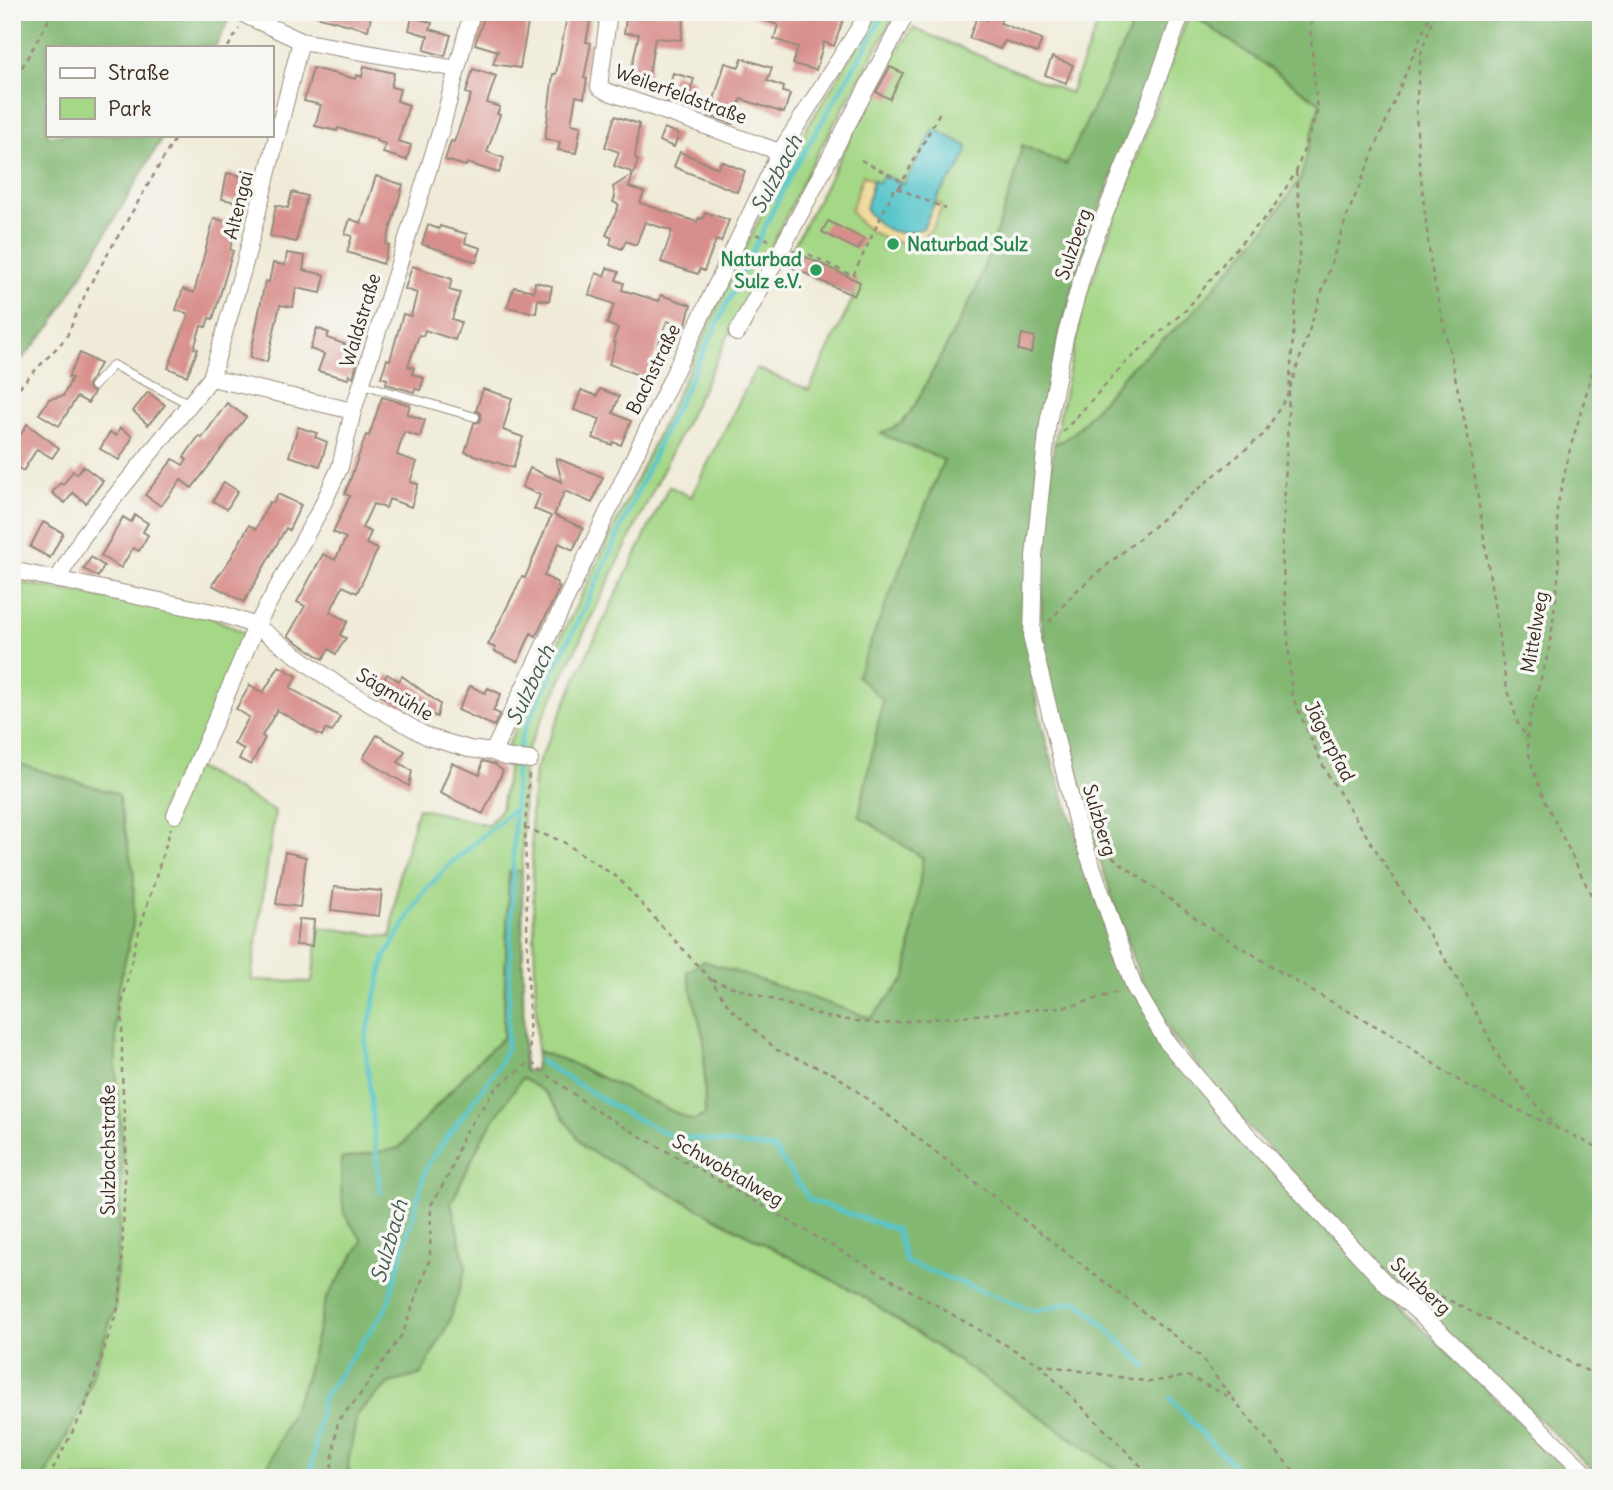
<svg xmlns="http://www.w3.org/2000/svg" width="1613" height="1490" font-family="Delius,sans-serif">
	<rect width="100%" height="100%" fill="#f6f6f2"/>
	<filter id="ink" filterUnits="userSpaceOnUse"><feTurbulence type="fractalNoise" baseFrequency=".0143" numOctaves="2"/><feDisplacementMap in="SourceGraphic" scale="14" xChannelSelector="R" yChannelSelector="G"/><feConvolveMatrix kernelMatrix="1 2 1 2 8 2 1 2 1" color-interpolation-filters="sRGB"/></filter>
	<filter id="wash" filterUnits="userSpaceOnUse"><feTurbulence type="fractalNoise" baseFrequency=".00686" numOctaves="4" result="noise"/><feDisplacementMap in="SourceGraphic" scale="28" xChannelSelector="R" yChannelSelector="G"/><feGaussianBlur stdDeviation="1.57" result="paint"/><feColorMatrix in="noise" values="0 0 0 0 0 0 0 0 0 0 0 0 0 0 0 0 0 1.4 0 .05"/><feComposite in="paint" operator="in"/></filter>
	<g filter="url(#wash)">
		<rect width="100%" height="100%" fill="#f0ebd8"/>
		<path fill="#a4d786" stroke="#708052" stroke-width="2" d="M875,12H897L811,165L526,752L508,750V744L596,566L787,160L869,27Z
			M1080,12H1139L1066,166L1022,146L1014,182L976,290L915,405L902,423L882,434L944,459L858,676L883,700L859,816L923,858L906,978L872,1018L687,972L704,1040L705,1115L693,1121L564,1060L537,1051L531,813L535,770L586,657L669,486L691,497L756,368L809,390L854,296L784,264L894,55L913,28L1070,93L1099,21Z
			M1189,13L1321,103L1301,178L1265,229L1187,319L1131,367L1076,431L1064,440L1054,444L1082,307Z
			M12,581L212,617L248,635L190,764L275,811L251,980L312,982L319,927L391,937L399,875L418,808L488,825L501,809L509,765L524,768L522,871H509L503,1038C445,1091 395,1153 344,1214L363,1241L326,1299L305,1381L268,1466L265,1478H44L83,1405L116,1072V1001L133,924L118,794L12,762Z
			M522,1077L546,1093L585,1148L864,1297L1130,1478H349L348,1463L357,1414L389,1383L421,1375L466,1268L451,1203L482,1138Z"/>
		<path fill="#83b873" stroke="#5f7148" stroke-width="2" d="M12,12H233L215,47H47V135H164L52,325L12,370Z
			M1139,12H1175L1081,258L1055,356L1028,618L1035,694L1047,746L1117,956L1222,1119L1400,1307L1580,1478H1130L864,1297L585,1148L546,1093L522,1078L482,1138L451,1203L466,1268L449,1322L421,1375L389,1383L357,1414L348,1463L349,1478H265L268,1466L305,1381L326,1299L363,1241L344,1214L341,1189V1159L399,1148L479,1060L503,1038L509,871H522L524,1071L535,1070L537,1051L564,1060L693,1121L705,1115L704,1040L687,972L704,961L871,1018L906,978L923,858L859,816L883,700L857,676L944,460L881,434L902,423L915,405L976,290L1014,182L1022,145L1066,165Z
			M1189,12H1601V1478L1409,1297L1232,1109L1174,1037L1149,998L1130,951L1060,742L1048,692L1041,617L1042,558L1054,444L1064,440L1076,431L1131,367L1187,319L1265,229L1301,178L1320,103Z
			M12,762L118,794L134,875L133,924L116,1001V1072L123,1150L115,1307L83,1405L44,1478H12Z"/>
		<path fill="#eeda9e" stroke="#94825e" stroke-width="2" d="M863,175L873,180L866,210L923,228L935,202L942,205C939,213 936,224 930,231C910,257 862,234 851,210Z"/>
		<path fill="#58c6cc" stroke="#4a7875" stroke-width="2" d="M934,129L967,146C965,167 951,177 940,193C933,204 928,217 923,228C897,238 882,231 866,210L873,180L879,183L883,175L904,184Z"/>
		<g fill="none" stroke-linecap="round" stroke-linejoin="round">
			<path stroke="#58c6cc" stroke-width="4.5" d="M540,1061L625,1113L669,1135L774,1149L810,1200L897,1230L906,1262L1035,1311L1078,1301L1147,1367
				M380,1192L365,1041L385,957L422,894L449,865L514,809
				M1170,1398L1210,1442L1248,1478
				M310,1478L322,1399L387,1307L427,1165L496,1070L507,1048L516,767L522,735L596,584L666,428L790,176L871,38L884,12"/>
		</g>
		<g id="blocks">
			<path fill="#d88e8a" d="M316,12H372L368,30L316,16Z
				M486,12H530L520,68L493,64L498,51L475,44Z
				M568,12H592L586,42L591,43L584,78L587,79L584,98L576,96L571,124L581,126L576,153L558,150L560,142L545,139L553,74H556Z
				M627,12L685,13L681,40L655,38L647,86L628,84L639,34L624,33Z
				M746,12H820L843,20L834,46L824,42L816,70L793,64L798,47L774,39L778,25L746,14Z
				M990,12L1003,15L1000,23L1042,39L1037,53L1005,41L1000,49L969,38L977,17L987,20Z
				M412,17L432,23L430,29L451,35L445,56L424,50L428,36L409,30Z
				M1052,57L1073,65L1066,83L1045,75Z
				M742,58L772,68L767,81L784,87L783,92L790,94L784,113L741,99L733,124L709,116L725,63L739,67Z
				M364,66L394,73L391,87L400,89L397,101L409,105L398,141L411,145L407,160L383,153L385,144L376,141L377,139L338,128L337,131L315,126L321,105L304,101L313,68L356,79L357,75L362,77Z
				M890,67L903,73L890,99L876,92Z
				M473,69L496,76L487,103L500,107L497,114L500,115L487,152L504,158L499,173L467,163L466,166L445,160L451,141L454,142L471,95L466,93Z
				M673,73L694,79L685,108L665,101Z
				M615,116L639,124L635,158L638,160L634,173L614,166L619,152L605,147Z
				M664,128L679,134L674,147L659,141Z
				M680,152L718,168L721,161L745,171L737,192L674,167Z
				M227,173L247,177L242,203L222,199Z
				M633,174L629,187L644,192L640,203L697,222L699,218L703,219L705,212L729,220L721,242L716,240L704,271L700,269L698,274L661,262L672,231L645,222L636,245L626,241L622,249L610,244L612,238L606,235L619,205L613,202L615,197L613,187Z
				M376,176L403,185L386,244L389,245L383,264L347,252L352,236L345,234L350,219L361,223Z
				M292,192L307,196L296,242L270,236L276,205L288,208Z
				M214,218L237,225L230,249L233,251L213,319L209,318L206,327L201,326L194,348L198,349L187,376L168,368L189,314L176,310L183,289L194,293Z
				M828,221L864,239L858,250L822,232Z
				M428,225L439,229L440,226L467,234L465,243L481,248L476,262L422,244Z
				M793,251L860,282L854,296L785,264Z
				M287,253L305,256L303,270L325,275L321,293L296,288L293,307L280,305L267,362L250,358L265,281L269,282L273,263L285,265Z
				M412,266L452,279L449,290L460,293L452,319L461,322L455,340L425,330L423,336L419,335L408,366L414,368L412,374L424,378L420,390L415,389L414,392L386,384L387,379L381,377L387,359L390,360L403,314L411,316L417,293L405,289Z
				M607,268L619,272L616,280L624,283L622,290L659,301L661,295L691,305L685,327L667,321L646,378L609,364L616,343L613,342L618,328L607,324L614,304L589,295L596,273L604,276Z
				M535,282L552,286L549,301L538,299L536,313L507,307L514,287L534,291Z
				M317,328L329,333L327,338L356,348L353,356L358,360L353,377L349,375L348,379L318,371L324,354L310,349Z
				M1022,334L1035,337L1031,353L1018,350Z
				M80,353L100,364L88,385L89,390L94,392L88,403L77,397L59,426L39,414L49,399L63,396L72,378L68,377Z
				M483,389L512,398L503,430L523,437L513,468L465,452L474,423L479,422L481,418L480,413L476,411Z
				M600,389L619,396L613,413L631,421L621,445L613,442L612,445L593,438L600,419L574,410L581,390L597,396Z
				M148,392L165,405L148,425L133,411Z
				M382,397L410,405L407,414L425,420L420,437L404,432L397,455L417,462L410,482L418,484L411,507L389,499L386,508L373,504L362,528L371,532L366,544L378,549L357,593L343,586L330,612L348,621L340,635L346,638L336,654L329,649L323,659L288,636L305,606L297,602L323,554L335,560L346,538L333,532L350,496L345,494L366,435L369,436Z
				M227,403L246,417L192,488L181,480L161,506L145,495L173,459L183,465L187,460L184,457L199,436L202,438Z
				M27,424L59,448L52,458L37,449L23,471L12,464V428L21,434Z
				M298,427L317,433L315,437L327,442L320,466L289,456Z
				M120,428L131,435V440L119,460L100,449L110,432L116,436Z
				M556,458L603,477L592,503L565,491L554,515L583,528L573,550L559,543L544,576L558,583L557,586L560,587L536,636L531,633L518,662L494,651L496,648L488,645L522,577L525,578L551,516L534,509L540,495L522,487L530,468L562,482Z
				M83,466L103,481L86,503L73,493L65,503L52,493L60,483L63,485L73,471L77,474Z
				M224,482L238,491L227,509L213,501Z
				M278,494L301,505L289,530L286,528L244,602L212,585L231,558L249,525L256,529L269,502L273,503Z
				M135,515L148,523L143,532L148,535L139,551L133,548L121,568L101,556L123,517L131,522Z
				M43,522L63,533L50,558L30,547Z
				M91,557L104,566L98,577L84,569Z
				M279,666L297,676L290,688L340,717L332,732L325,729L322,736L277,710L262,736L265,738L251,765L239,759L244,749L234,744L249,717L236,709L250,685L263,693Z
				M387,674L399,681L402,676L440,704L437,717L408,703L405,709L376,693Z
				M470,686L485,693L488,688L501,694L493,711L500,714L494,726L458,710Z
				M377,735L405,751L398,762L412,771L409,786L363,758Z
				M482,761L494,764L503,771L483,814L440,793L452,763L480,775Z
				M285,852L306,857L300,907L276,904Z
				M334,887L382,891L379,916L331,910Z
				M299,919L314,920L312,946L296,945Z"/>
		</g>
	</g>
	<g filter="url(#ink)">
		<use href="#blocks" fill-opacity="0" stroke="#968a7b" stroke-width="2"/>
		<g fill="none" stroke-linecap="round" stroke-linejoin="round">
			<defs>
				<path id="service" d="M362,384L475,417
					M94,386L113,365L192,405"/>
				<path id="minor" d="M247,12V16L301,41L457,69
					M609,12L599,87L606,91L780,152
					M1182,12L1145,114L1087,259L1065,338L1048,423L1034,556L1032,640L1076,820L1134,987L1167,1042L1229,1115L1388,1286L1436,1328L1591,1478
					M737,333L907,12
					M211,378L353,411
					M12,570L222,614L256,626L339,686L428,737L469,749L493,752L505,757L530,760
					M57,580L83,536L211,378L244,266L301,41
					M493,752L780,152L861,25L866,12
					M175,815L256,626L322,506L340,467L353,411L442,126L472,12"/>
			</defs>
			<use href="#service" stroke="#968a7b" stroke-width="10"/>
			<use href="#minor" stroke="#968a7b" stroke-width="18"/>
			<path stroke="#968a7b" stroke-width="2.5" stroke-dasharray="5 5" stroke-linecap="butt" d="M1432,12L1433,18L1421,54L1416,105L1418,152L1431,266L1470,446L1506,684L1518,724L1527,737
				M228,47L239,29
				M12,85L53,12
				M861,160L901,181
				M1296,172L1301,230L1289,392L1282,554L1292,696L1325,770L1462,986L1503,1065L1555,1126
				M899,188L940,112
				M756,234L769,240
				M800,250L853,276L895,187L946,209
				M1601,343L1570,449L1557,508L1559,569L1550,647L1530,717L1527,737L1530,760L1543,797L1601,915
				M1290,388L1347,216L1431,12
				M12,395L66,338L89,286L177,135
				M1063,432L1125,363L1187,309L1231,254L1271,211L1296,172L1317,112L1310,27L1315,12
				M1049,622L1075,592L1264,434L1288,394
				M529,774L525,828L530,1062L598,1112L1039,1364L1153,1478
				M525,828L562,841L618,878L711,980L730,1008L777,1050L836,1075L1199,1355L1233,1399
				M1104,851L1201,922L1310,990L1392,1035L1462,1083L1601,1149
				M711,980L827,1017L878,1024L1072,1006L1118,992
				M1413,1287H1423L1601,1378
				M1039,1364L1150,1382L1188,1376L1233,1399L1299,1478
				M48,1478L84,1410L120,1302L126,1151L122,1074V1004L136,941L171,828
				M330,1478L338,1420L357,1399L403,1333L430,1258L431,1205L450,1173L463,1135L496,1088L530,1062"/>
			<use href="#service" stroke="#fff" stroke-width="8"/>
			<use href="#minor" stroke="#fff" stroke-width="16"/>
		</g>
	</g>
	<g fill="#2e9e5b" stroke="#f6f6f2" stroke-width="2.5">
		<circle cx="893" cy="244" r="7"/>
		<circle cx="816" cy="270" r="7"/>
	</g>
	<g text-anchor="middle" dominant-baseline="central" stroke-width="7" stroke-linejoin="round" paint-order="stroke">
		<g font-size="19" fill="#3b2a1e" stroke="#f6f6f2">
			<text transform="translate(681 94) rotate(20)">Weilerfeldstraße</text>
			<text transform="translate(238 205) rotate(-76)">Altengai</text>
			<text transform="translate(1073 244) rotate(-71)">Sulzberg</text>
			<text transform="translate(360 320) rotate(-73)">Waldstraße</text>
			<text transform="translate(653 369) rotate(-64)">Bachstraße</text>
			<text transform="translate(1534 632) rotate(-80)">Mittelweg</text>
			<text transform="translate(395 694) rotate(30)">Sägmühle</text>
			<text transform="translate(1330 741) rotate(63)">Jägerpfad</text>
			<text transform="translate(1100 820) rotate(73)">Sulzberg</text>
			<text transform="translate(108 1150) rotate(-90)">Sulzbachstraße</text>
			<text transform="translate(728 1170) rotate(30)">Schwobtalweg</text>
			<text transform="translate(1421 1286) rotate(43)">Sulzberg</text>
		</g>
		<g font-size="19" font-weight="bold" fill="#27864d" stroke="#f6f6f2" text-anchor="start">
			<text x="907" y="244">Naturbad Sulz</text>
			<text x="802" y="259" text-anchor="end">Naturbad<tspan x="802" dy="22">Sulz e.V.</tspan></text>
		</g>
		<g font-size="21" font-style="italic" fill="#445952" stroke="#f6f6f2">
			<text transform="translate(776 174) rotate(-62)">Sulzbach</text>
			<text transform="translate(530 685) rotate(-65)">Sulzbach</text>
			<text transform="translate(389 1241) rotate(-74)">Sulzbach</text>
		</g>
	</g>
	<rect width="1613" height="1490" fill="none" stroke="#f6f6f2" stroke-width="42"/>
	<rect x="46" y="46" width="228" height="91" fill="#f6f6f2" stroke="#aba49d" stroke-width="2"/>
	<rect x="60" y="68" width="35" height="10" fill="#ffffff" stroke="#aba49d" stroke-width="2"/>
	<text x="108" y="80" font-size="21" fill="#3b2a1e">Straße</text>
	<rect x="60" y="98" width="35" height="21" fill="#a4d786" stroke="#aba49d" stroke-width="2"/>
	<text x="108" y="116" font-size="21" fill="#3b2a1e">Park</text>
</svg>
